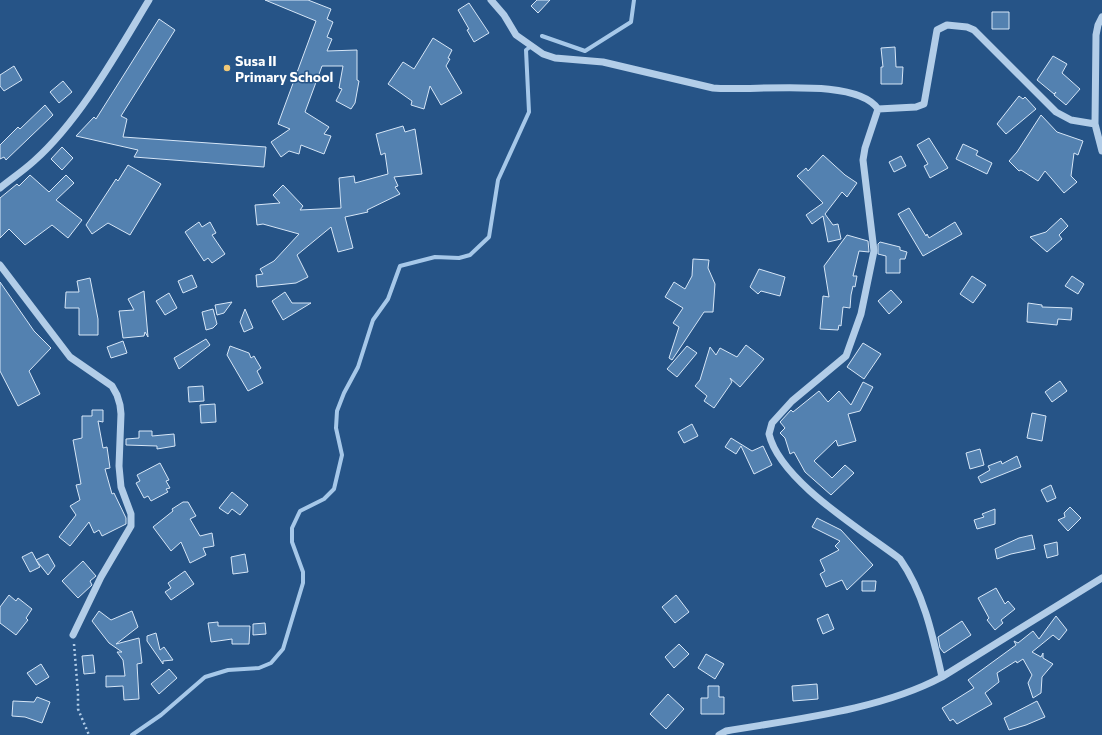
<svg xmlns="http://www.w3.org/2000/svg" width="1102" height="735" font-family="Commissioner,sans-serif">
	<rect width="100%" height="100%" fill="#265487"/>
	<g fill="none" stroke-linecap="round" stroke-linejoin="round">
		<path stroke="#a6c8e9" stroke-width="4" d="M542,36L585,51L631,22L634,0
			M132,735L161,715L205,677L228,670L259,668L271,663L283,649L303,583V572L292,542V528L300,511L324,499L334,489L342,455L336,428L337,411L344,393L358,367L373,320L388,299L400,266L435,257L459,258L470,255L489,237L498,180L529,112L526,50L530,47"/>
	</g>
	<path fill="#5381b0" stroke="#d6e6f7" d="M265,0H308L331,9L327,19L333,22L327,37L332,39L327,51L357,50V80L359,81L355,103L351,109L336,101L342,89L339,88L343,66H322L305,112L329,127L324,134L331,136L324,154L301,145L299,154L289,151L281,157L271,142L290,129L278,124L316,21Z
		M537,0H550L538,13L531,6Z
		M469,3L489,33L474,42L467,30L469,29L458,10Z
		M992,12H1009V29H992Z
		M159,19L175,30L121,116L127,119L123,137L266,147L264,167L134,157L138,150L76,136L94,117L96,119Z
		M433,38L452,50L448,58L450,59L446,66L462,93L441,105L430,86L424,109L411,105L412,101L388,84L403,62L414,69Z
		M895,47L896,67H903L902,84H881V67H883L881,48Z
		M1053,56L1067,64L1062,73L1080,89L1066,105L1054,95L1056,92L1054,94L1037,80Z
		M14,66L22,80L4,91L0,86V75Z
		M63,81L72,92L59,103L50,92Z
		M1019,96L1023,99L1025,97L1036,109L1006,134L997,124Z
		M45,105L53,115L6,160L4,157L0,159V145L18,127L20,129Z
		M1041,115L1057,132L1083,141L1078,155L1074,153L1071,176L1077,182L1064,193L1045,171L1038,181L1021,170L1019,171L1009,161L1017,152Z
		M403,126L405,132L415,129L422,174L394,177L398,186L395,187L400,194L367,210L368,212L345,217L353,248L338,252L331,227L297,255L308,277L296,283L257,287L256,275L263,274L260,269L274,261L299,234L263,224L257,225L255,205L280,203L273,195L283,185L303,206L300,210L341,208L339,178L354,176L355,183L388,174L385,153L381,155L376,134Z
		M929,138L948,168L930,178L924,166L928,164L917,145Z
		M963,144L978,151L976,155L992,163L987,174L956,159Z
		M62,147L73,158L62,170L51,159Z
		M823,155L845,175L857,183L847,197L842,192L825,214L833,225L838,224L841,239L828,242L823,216L812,224L806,215L823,203L797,176L806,168L808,171Z
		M901,156L906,166L894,172L889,162Z
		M128,165L161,184L130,235L108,223L92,234L86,225L116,179L118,181Z
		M30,175L49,192L66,175L74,183L56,200L82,220L68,238L52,225L25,245L9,229L0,238V198L17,184L19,186Z
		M909,208L926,236L927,234L929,238L955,222L962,234L923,256L898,214Z
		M1061,218L1068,226L1059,235L1062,239L1047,252L1030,237L1046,232Z
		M199,222L202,227L210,222L216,233L212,235L225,254L212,263L208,258L204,261L185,232Z
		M847,235L868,241L869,252L859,251L853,276H857L855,287L853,286L851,295L850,308L843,307L841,326L839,325L838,330L820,329L823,296L829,297L824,266Z
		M880,242L900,247V250L907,252L905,259H900V273H886V256L878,254V244Z
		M693,259L709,260L708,268L715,284L713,312H704L672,360L669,358L679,327L673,323L683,308L665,297L674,282L685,289L692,276Z
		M759,269L785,277L780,296L761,291L758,294L750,287Z
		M192,275L197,287L183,293L178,281Z
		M972,276L986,285L973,303L960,294Z
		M1072,276L1084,284L1078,294L1065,286Z
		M90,278L98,319V335H79V308H65L66,292H79L77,281Z
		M0,282L34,331L51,348L29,371L40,394L18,406L0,371Z
		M891,290L902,302L889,314L878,301Z
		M144,291L148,337L145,332L144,336L123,338L119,311L134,310L128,299Z
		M285,292L292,303H311L283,320L272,301Z
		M169,293L177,308L165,315L156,301Z
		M232,302L224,313L217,315L215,305Z
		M1028,303L1042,305V307L1072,308L1071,320L1058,319L1057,325L1027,322Z
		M213,309L217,324L213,328L206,330L202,312Z
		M245,309L253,328L244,332L240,322Z
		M206,339L210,345L179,369L174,358Z
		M123,341L127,353L111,358L107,347Z
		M863,343L881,354L864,379L847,367Z
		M746,345L764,359L740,387L730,378L732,382L714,408L704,401L707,396L695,386L700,380L710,347L716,355L720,348L737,357Z
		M230,346L249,353L251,358L254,356L261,368L257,371L263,383L248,391L227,355Z
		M687,346L697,353L677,377L667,369Z
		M1060,381L1067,391L1052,402L1045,392Z
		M863,382L873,387L860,411L848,414L856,441L838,446L836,440L814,461L832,478L845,465L854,473L831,495L805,472L794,452L790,454L785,438L780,433L785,428L780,422L791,410L793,412L819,391L828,402L839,391L851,405Z
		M203,386L204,401L189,402L188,387Z
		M215,404L216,422L201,423L200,405Z
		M92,410H103V422L98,421L103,448L107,447L110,468L105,469L112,494L114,493L126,518V524L102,536L99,530L94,533L89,522L70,546L59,537L76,515L70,506L80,500L76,485L81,484L73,440L82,438V416H92Z
		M1032,413L1046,416L1042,441L1027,438Z
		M692,424L698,436L684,443L678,432Z
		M139,431H152V436L174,434L175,446L157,449V446L126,445V439L139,438Z
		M731,438L752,451L763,446L772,465L754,474L741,446L736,454L725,447Z
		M980,449L984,465L970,469L966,453Z
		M1017,456L1021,467L981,483L978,477L990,470L988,466L1001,461L1002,464Z
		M160,463L169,480L166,481L170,488L166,489L168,492L151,501L148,496L144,498L136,483L140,481L137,475Z
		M1051,485L1056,498L1047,502L1041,490Z
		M232,492L248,505L240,515L232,509L228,514L219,508Z
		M183,502H188L196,516L190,519L200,536L212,533L214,546L203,548L206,555L190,563L181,542L171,551L153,527L173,511L172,509Z
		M1070,507L1081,518L1068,531L1058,520L1065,517L1064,513Z
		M995,509V524L977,529L974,520L984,517L982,514Z
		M817,518L841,530L873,565L847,590L842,580L826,587L820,574L825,571L820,560L839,550L835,546L840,541L812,527Z
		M1032,535L1035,549L1011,554L997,559L995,549L1019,538Z
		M1057,542L1058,555L1047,558L1044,545Z
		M32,552L40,567L30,572L22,557Z
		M48,554L55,566L48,575L36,560Z
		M245,554L248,572L233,574L231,557Z
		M83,561L96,576L90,581L92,585L78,598L62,581Z
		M185,571L194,584L171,600L165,592L171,588L168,583Z
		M862,581H876L875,591H862Z
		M996,588L1005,604L1008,601L1015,609L1001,620L1003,623L995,630L987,620L989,618L978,598Z
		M9,595L16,601L18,598L32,609L26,618L28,620L16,635L0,623V607Z
		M676,595L689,612L675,623L662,607Z
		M99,611L111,620L132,611L138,627L116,644L139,638L142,663L137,664L139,699L124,700L123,686L106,687V676H125L123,660L117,652H122L109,643L92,621Z
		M828,614L834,629L823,634L817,619Z
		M1056,616L1067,630L1059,640L1053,635L1032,652L1041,657L1043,653V658L1053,664L1042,677L1041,693L1033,698L1028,683L1032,675L1023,659L1017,663L1016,661L997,673L999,682L985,693L992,704L957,724L953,719L950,721L942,708L974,688L968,680L1016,645L1014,641L1018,643L1033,631L1039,639Z
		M962,621L971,635L944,653L940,648L938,637Z
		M218,622V626H250L249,644H232V639L211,642L208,623Z
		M265,623L266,634L253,635V624Z
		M156,633L160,650L164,647L173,660L163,661V664L147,641V636Z
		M679,644L689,654L674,668L665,657Z
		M706,654L724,664L715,679L698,668Z
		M93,655L95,673L84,674L82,656Z
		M41,664L49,677L36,685L27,673Z
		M169,669L177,678L159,694L151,684Z
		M817,684L818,699L793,701L792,686Z
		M708,686H719V697H724V714H701V698H708Z
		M668,694L684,709L666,729L650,714Z
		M37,697L50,702L42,723L25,717L12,716L13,701L34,702Z
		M1037,701L1045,717L1026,725L1009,730L1004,718Z"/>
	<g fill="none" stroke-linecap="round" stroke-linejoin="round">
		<path stroke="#b2cde8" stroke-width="2.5" stroke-dasharray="2 3" stroke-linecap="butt" d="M74,644L78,693V709L89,735"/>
		<path stroke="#b2cde8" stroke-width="7" d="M491,0L504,15L516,35L543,54L555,58L603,62L713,88C751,92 856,76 878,109L916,107L924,104L937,30L947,25L967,27L974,30L1056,112L1071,120L1095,124
			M1102,17L1098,25L1096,35L1095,124L1102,151
			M878,109L865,148L863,160L874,251L861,314L846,356L792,401L772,423L769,434C780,481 862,530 900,559C924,593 933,637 942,677
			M0,188C11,179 23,171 34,161C80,120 117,53 149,0
			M0,265L70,357L112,386L117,395L120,405L121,414L119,466L121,487L131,514V526L101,577L73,635
			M719,735L726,731C796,719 880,710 942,677L1102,578"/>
	</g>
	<circle fill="#f1c977" stroke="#265487" stroke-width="1.5" cx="227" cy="68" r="4"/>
	<g text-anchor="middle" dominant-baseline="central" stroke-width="3" stroke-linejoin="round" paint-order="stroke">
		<g font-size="14" font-weight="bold" fill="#fff" stroke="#265487" text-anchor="start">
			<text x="235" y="60">Susa II<tspan x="235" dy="16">Primary School</tspan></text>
		</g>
	</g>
</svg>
